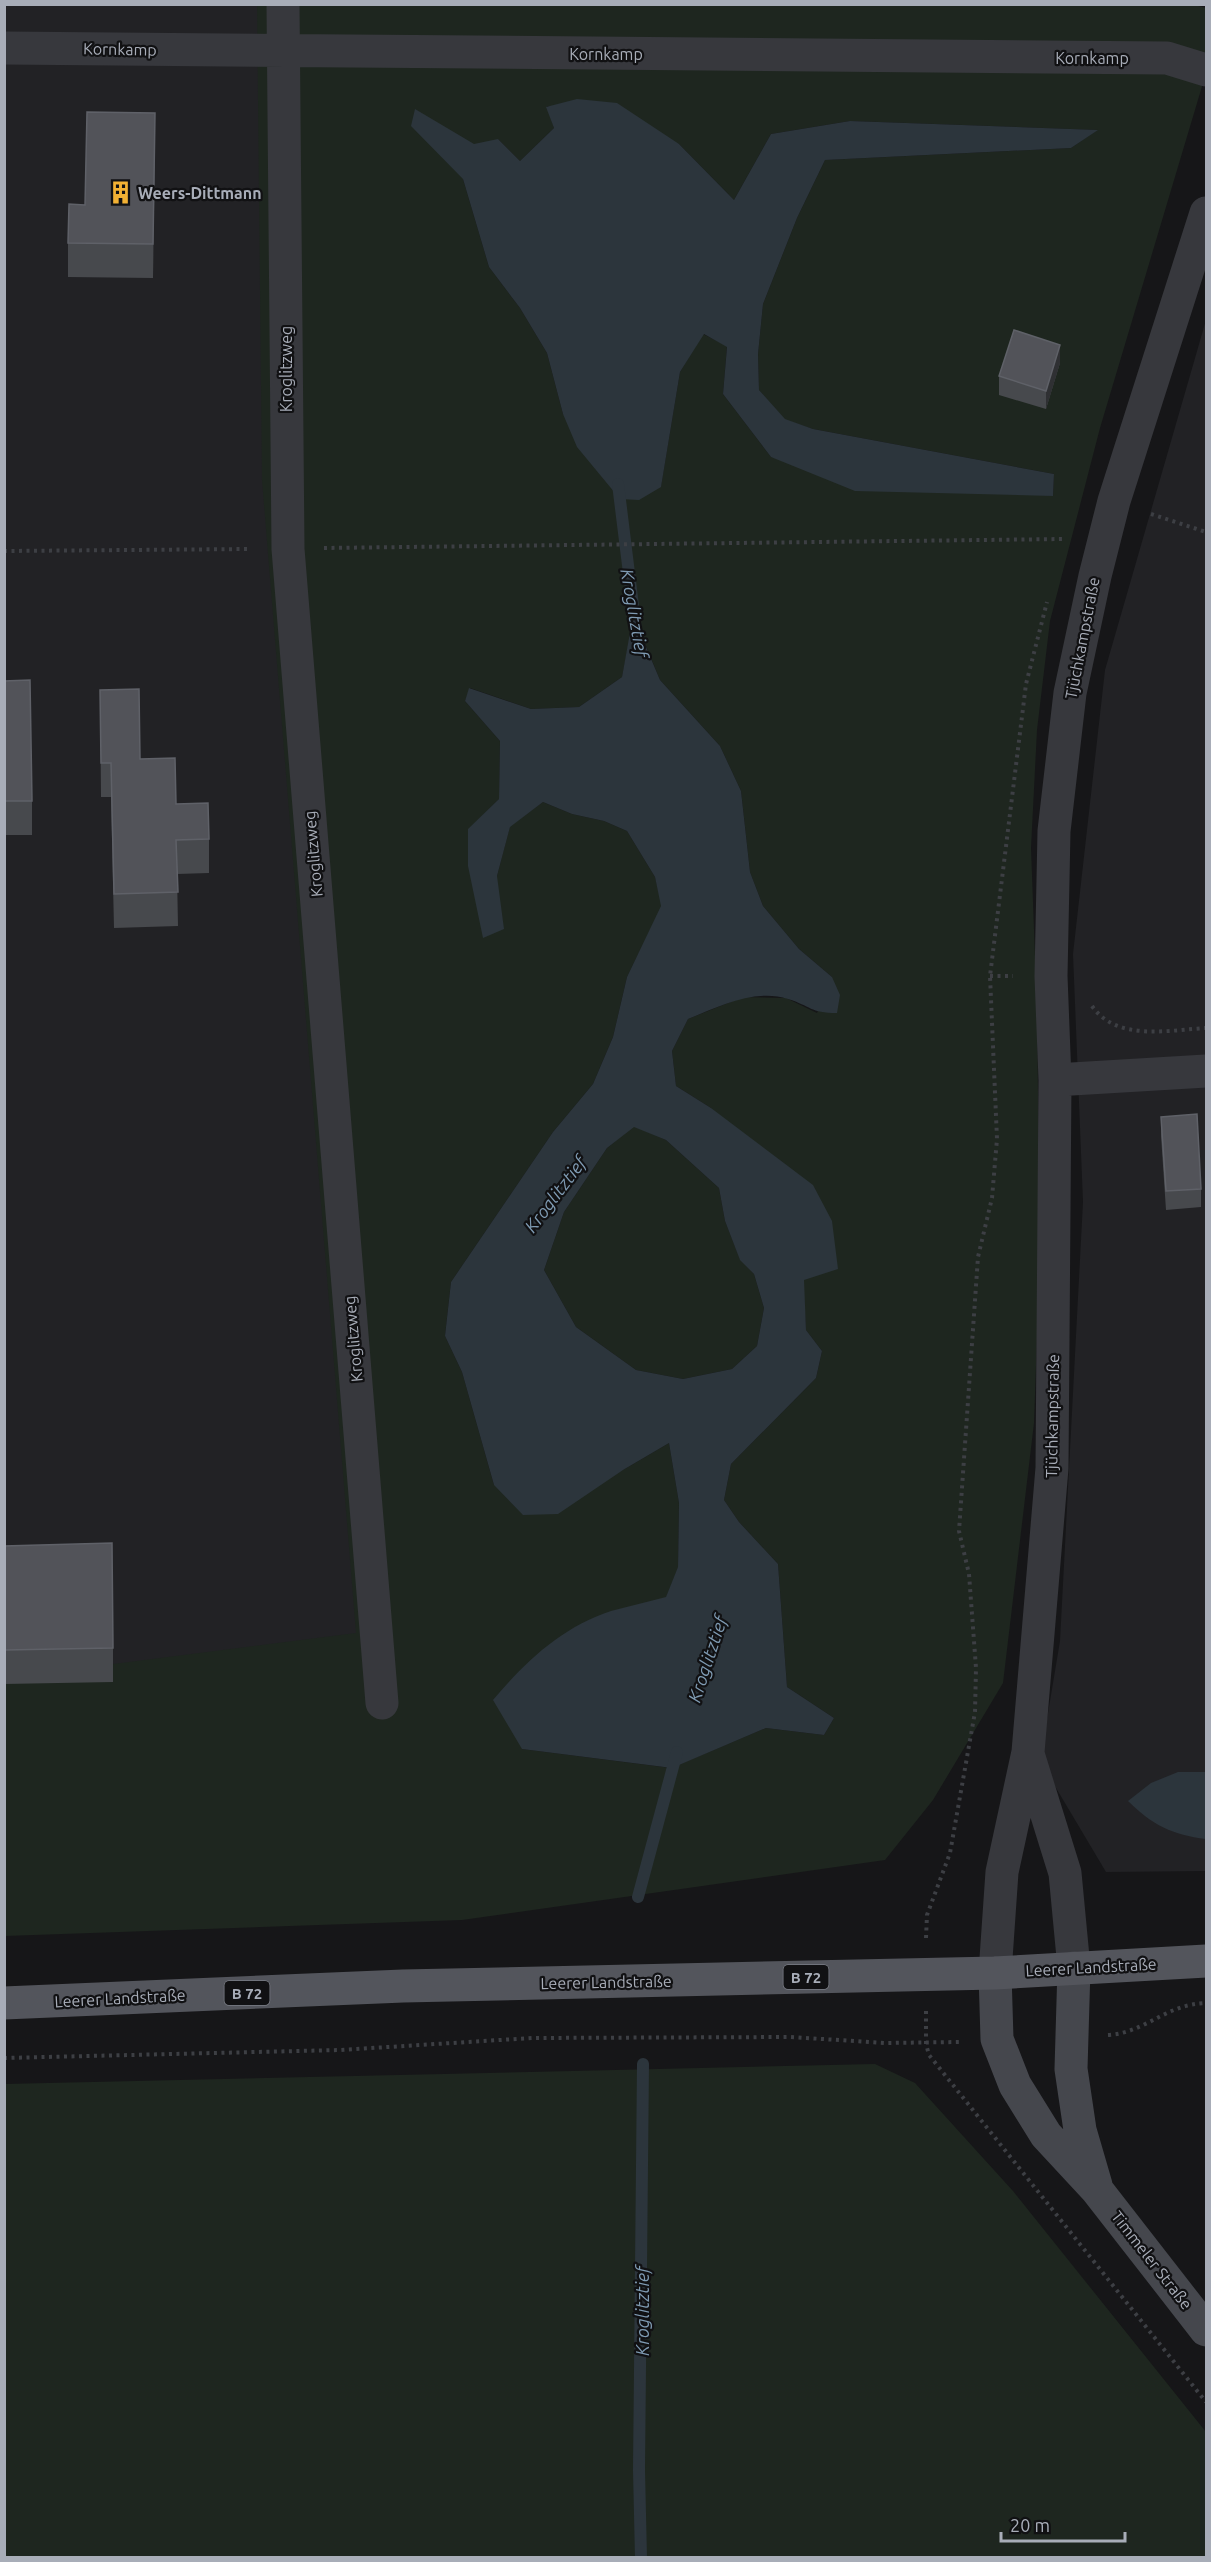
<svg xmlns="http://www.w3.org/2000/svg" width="1211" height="2562" font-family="Ubuntu,sans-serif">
	<rect width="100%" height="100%" fill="#161618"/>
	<path fill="#222225" d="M4,5H283L383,1698L4,1746Z
		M1206,320V1871L1106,1872L1040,1761L1060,1641L1083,1202L1073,954L1105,670Z"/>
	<path fill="#1e261f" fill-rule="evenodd" d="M1191,4L1206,8V73L1100,428L1050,621L1037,730L1031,848L1037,1011L1040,1251L1034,1423L1003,1683L933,1800L885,1860L462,1920L5,1936L4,1678L356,1633L262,480L257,5ZM547,106L679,144L734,200L771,134L850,121L1097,130L1071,148L825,160L797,218L763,304L758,354L759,390L785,420L813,429L1054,474L1053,496L771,457L723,394L727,346L703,334L680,372L661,486L563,414L547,353L520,308L489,267L463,179L498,139L520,161L554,128ZM634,617L660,680L720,746L741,791L750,872L763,906L799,949L832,977L817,1013L786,998L743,997L688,1019L672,1051L676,1086L711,1108L803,1280L806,1330L822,1351L816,1378L731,1464L724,1500L739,1522L778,1564L787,1687L834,1718L824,1735L766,1728L671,1768L522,1749L610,1612L666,1598L678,1568L679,1503L669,1443L623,1470L494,1485L462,1372L445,1336L451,1282L553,1132L593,1084L613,1037L627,977L662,906L655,877L627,831L604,821L572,814L543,802L510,826L497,876L468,830L499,799L500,741L465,701L470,688L531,709L579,707L622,677Z
		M634,1126L666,1140L719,1188L725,1221L740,1259L754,1274L764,1308L757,1346L732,1369L683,1379L636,1370L576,1327L544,1270L564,1212L607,1148Z
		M875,2064L915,2083L1013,2191L1206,2432V2557H5V2084Z"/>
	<path fill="#2c353c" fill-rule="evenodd" d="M577,99L617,103L679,144L734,200L771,134L850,121L1098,130L1071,148L825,160L797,218L763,304L758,354L759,390L785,419L813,429L1054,474L1053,496L855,491L771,457L723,394L727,347L704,334L680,372L661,487L639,500L620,499L577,447L563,414L547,353L520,308L489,267L463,179L411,126L415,109L474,144L498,139L520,161L554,128L546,107Z
		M633,616L660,680L720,746L741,791L750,872L763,906L799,949L832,977L840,995L837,1013C810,1013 811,1006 788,999C755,988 718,1007 688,1019L672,1051L676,1086L711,1108L813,1185L832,1221L838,1269L804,1280L806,1330L822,1351L816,1378L731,1464L724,1500L739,1522L778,1564L787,1687L834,1718L824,1735L766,1728L672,1768L522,1749L493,1700C526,1661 562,1627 611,1611C629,1606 648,1602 666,1597L678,1567L679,1503L669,1443L623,1470L558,1514L523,1515L494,1485L462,1372L445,1336L451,1282L553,1132L593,1084L613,1037L627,977L661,906L655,877L627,831L604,821L572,814L543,802L510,827L497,876L504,929L483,938L468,866V829L499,799L500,741L465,701L469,688L531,709L579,707L622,677ZM634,1127L666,1140L719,1188L725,1221L740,1260L754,1274L764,1308L757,1346L732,1369L683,1379L636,1370L576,1327L544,1270L564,1212L607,1148Z
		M1178,1772H1206V1839C1173,1835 1152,1825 1128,1801L1151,1783Z"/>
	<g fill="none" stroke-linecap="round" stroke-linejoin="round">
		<path stroke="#2c353c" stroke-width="12" d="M618,484L636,630
			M638,1897L677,1752
			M641,2558L639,2470L643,2064"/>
		<path stroke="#3d3f44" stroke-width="4" stroke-dasharray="3 4.5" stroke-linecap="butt" d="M1151,514L1206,532
			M324,548L1064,539
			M4,551L251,549
			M990,976H1013
			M1092,1006C1117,1042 1169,1030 1206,1028
			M926,1938L927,1915L950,1853L975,1712L976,1668L969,1574L959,1531L978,1257L992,1198L997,1139L990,976L1026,684L1047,602
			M926,2011V2044L929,2055L1206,2402
			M1108,2035C1145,2033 1166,2004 1206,2003
			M4,2058L340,2050L532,2038L791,2037L885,2043L960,2042"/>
		<path stroke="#37383d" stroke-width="33" d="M283,4L288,549L382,1703
			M4,48L1167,58L1206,70
			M1055,1080L1206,1071
			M1028,1754L1065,1873L1074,1968
			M995,1973L1002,1872L1028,1752L1052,1468L1055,1080L1051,976L1054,831L1070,693L1095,576L1114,501L1206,213"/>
		<path stroke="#45474d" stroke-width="33" d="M1074,1968L1071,2069L1080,2130L1096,2185
			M995,1973L997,2039L1015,2085L1046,2135L1097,2190L1206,2330"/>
		<path stroke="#53555c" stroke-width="33" d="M4,2003L403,1986L995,1973L1206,1961"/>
	</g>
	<path fill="#47494d" d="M155,147L153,278L68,277V243L85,205Z
		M1060,363L1046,409L999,395V376Z
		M4,681L32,801V835H4Z
		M100,690L140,759L176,804L209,839V873L177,874L178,926L114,928L111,797H101Z
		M1161,1117L1201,1189V1207L1166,1210L1161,1136Z
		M4,1546L113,1648V1682L4,1684Z"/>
	<path fill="#2f3033" d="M155,113V147L153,278V244Z
		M1060,345V363L1046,409V391Z"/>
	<path fill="#525359" stroke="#5f6168" stroke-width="1.5" d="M87,112L155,113L153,244L68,243L69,204L85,205Z
		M1014,330L1060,345L1046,391L999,376Z
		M30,680L32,801H4V681Z
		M139,689L140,759L175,758L176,804L208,803L209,839L176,840L178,892L114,894L111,763H101L100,690Z
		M1197,1114L1201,1189L1166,1191L1161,1117Z
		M112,1543L113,1648L4,1650V1546Z"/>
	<defs>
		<symbol id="building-bare" viewBox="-9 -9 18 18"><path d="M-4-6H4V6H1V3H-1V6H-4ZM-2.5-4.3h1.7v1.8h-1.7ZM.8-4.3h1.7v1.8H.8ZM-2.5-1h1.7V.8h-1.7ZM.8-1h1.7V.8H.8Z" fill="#f2b134" stroke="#111113" stroke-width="2.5" paint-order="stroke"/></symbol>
	</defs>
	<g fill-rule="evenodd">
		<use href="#building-bare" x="104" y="176" width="33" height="33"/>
	</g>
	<g text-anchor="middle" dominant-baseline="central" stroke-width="4.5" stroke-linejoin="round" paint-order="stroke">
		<g fill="#111113" stroke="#7b7e86" stroke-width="1.5">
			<rect x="783.5" y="1965" width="45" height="24" rx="4.5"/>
			<rect x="224.5" y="1981" width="45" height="24" rx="4.5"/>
		</g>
		<g font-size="15" font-weight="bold" fill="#a8adb8">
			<text x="806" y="1977">B 72</text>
			<text x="247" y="1993">B 72</text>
		</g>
		<g font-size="16" fill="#a8adb8" stroke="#111113">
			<text transform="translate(120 49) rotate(1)">Kornkamp</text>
			<text x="606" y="54">Kornkamp</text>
			<text x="1092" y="58">Kornkamp</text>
			<text transform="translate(286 369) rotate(-90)">Kroglitzweg</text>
			<text transform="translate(1082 638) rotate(-79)">Tjüchkampstraße</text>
			<text transform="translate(313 854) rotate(-95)">Kroglitzweg</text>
			<text transform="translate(353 1339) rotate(-95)">Kroglitzweg</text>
			<text transform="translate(1052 1416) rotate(-89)">Tjüchkampstraße</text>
			<text transform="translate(1091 1967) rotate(-3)">Leerer Landstraße</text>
			<text transform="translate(606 1982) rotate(-1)">Leerer Landstraße</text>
			<text transform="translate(120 1998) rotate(-3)">Leerer Landstraße</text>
			<text transform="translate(1152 2260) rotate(52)">Timmeler Straße</text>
		</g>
		<g font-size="16" font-weight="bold" fill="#a8adb8" stroke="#111113" text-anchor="start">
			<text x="138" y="193">Weers-Dittmann</text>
		</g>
		<g font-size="18" font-style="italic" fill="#7f9bb3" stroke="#111113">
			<text transform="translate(635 613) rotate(80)">Kroglitztief</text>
			<text transform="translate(555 1194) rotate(-53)">Kroglitztief</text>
			<text transform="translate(707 1659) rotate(-72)">Kroglitztief</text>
			<text transform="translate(642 2311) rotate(-90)">Kroglitztief</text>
		</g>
	</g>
	<rect width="1211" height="2562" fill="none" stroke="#a8adb8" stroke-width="12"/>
	<path d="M1001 2532v9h124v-9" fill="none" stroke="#a8adb8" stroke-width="3"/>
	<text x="1010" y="2532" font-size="18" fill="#a8adb8" stroke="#111113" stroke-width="4.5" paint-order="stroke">20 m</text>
</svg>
